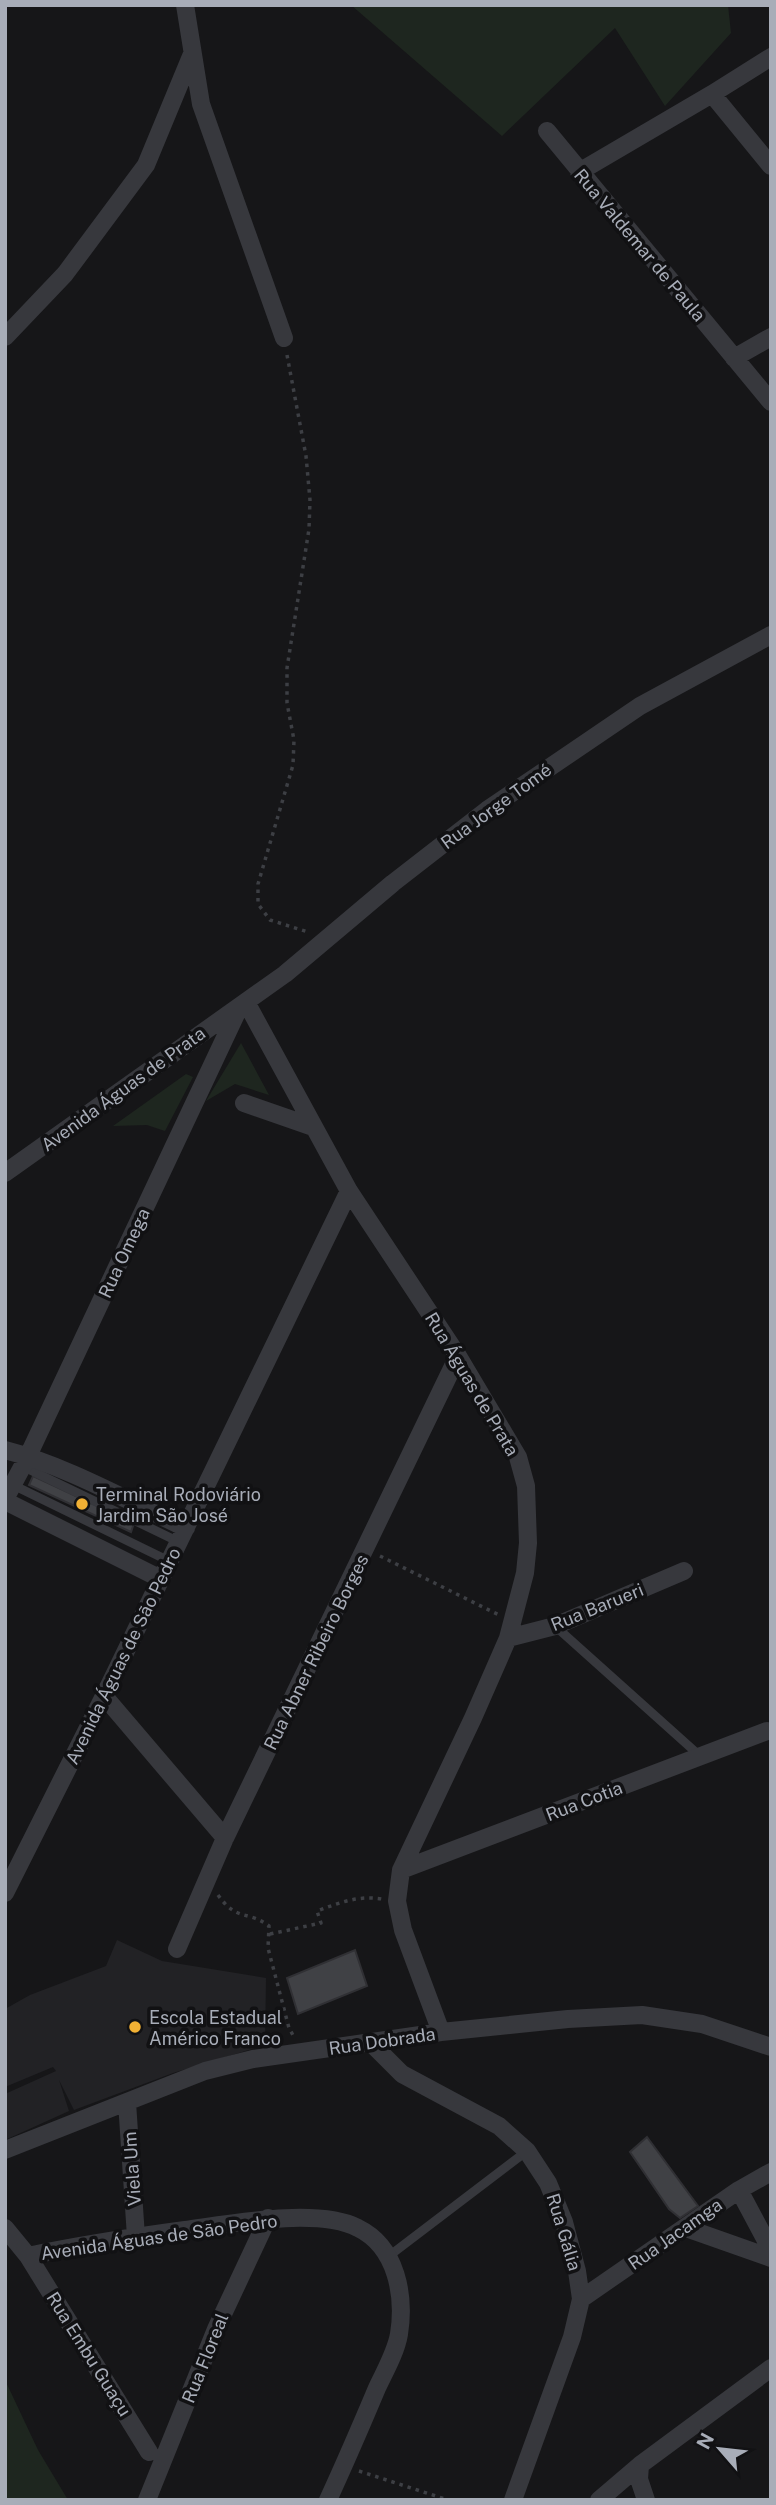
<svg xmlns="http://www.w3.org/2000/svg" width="776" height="2505" font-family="'Public Sans',sans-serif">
	<rect width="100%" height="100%" fill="#161618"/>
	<path fill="#222225" d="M117,1940L162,1961L266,1978L265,2045L173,2073L74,2110L59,2080L69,2111L5,2140V2094L56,2071L53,2067L5,2087V2009L30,1995L106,1966Z"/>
	<path fill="#1e261f" d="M351,5H728L731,33L665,106L615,28L502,136Z
		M241,1043L269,1095L235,1084L206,1101Z
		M186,1074L193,1077L165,1131L147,1125L113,1126Z
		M5,2380L38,2450L68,2500H5Z"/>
	<path fill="#404145" stroke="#303034" stroke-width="2" d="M33,1476L134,1523L131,1532L29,1485Z
		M355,1950L367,1986L298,2014L287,1978Z
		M647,2137L698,2206L680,2218L669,2209L630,2152Z"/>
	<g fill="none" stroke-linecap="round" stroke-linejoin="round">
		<path stroke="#3d3f44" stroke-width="3.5" stroke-dasharray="3.5 5" stroke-linecap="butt" d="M287,355L306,456L310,500L309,529L287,668V703L294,740L293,765L258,884V904L270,920L308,932
			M380,1556L499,1615
			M218,1895C237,1922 248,1910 269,1926L268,1948L289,2028L294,2037
			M270,1934L321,1923L317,1911C339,1903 358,1895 382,1899
			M359,2471L448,2500"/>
		<path stroke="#37383d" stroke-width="9" d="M22,1466L179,1542
			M13,1485L169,1561
			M555,1626L700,1756
			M389,2256L527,2151"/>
		<path stroke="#37383d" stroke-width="18" d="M185,5L201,104L284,338
			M712,94L771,166
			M547,131L771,402
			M579,172L712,94L771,57
			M5,337L65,274L146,165L192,54
			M734,358L771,337
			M246,1002L349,1191L458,1356L518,1457L526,1486L528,1543L525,1573L508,1638L473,1718L401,1870L397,1901L403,1930L441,2032
			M244,1103L313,1127
			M5,1173L285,974L393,883L487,810L640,706L771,635
			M5,1450C64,1465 130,1502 186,1528
			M5,1499L28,1456L239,1008
			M5,1501L161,1579
			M508,1638L555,1626L684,1571
			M104,1696L225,1838
			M401,1870L767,1731
			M5,1893L104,1696L349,1191
			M177,1949L225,1838L458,1356
			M371,2043L402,2074L499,2126L527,2151L548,2183L564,2222L577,2271L581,2299L572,2337L513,2500
			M127,2102L136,2237
			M5,2150L205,2071L253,2059L441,2032L568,2019L642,2015L702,2024L771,2047
			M739,2190L771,2250
			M5,2228L28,2256L149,2452
			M686,2228L771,2258
			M28,2256C80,2245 133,2237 185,2230C229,2224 318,2207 358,2228C397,2247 405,2296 399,2334C396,2352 385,2371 377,2388C361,2426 345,2463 328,2500
			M581,2299L739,2190L771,2172
			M640,2465L639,2479L646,2500
			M147,2500L216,2329L268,2218
			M599,2500L640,2465L771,2368"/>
	</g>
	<g fill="#f2b134" stroke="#111113" stroke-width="2.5">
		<circle cx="82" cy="1504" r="7"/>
		<circle cx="135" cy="2027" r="7"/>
	</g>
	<g text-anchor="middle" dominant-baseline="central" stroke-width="7" stroke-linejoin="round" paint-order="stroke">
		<g font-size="18" fill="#a8adb8" stroke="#111113">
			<text transform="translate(640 245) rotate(50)">Rua Valdemar de Paula</text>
			<text transform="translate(496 806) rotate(-36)">Rua Jorge Tomé</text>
			<text transform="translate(123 1089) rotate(-36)">Avenida Águas de Prata</text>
			<text transform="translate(124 1253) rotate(-65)">Rua Omega</text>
			<text transform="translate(472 1384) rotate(59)">Rua Águas de Prata</text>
			<text transform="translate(597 1607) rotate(-22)">Rua Barueri</text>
			<text transform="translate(316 1652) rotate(-64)">Rua Abner Ribeiro Borges</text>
			<text transform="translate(123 1656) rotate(-64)">Avenida Águas de São Pedro</text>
			<text transform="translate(584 1801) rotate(-21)">Rua Cotia</text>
			<text transform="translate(382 2041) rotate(-8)">Rua Dobrada</text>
			<text transform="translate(132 2169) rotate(-94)">Viela Um</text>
			<text transform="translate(564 2232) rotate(73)">Rua Gália</text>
			<text transform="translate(675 2234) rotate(-35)">Rua Jacamga</text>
			<text transform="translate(159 2237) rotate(-8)">Avenida Águas de São Pedro</text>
			<text transform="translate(89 2354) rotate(58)">Rua Embu Guaçu</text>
			<text transform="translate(205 2358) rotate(-68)">Rua Floreal</text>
		</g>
		<g font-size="18" fill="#a8adb8" stroke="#111113" text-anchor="start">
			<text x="96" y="1494">Terminal Rodoviário<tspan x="96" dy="21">Jardim São José</tspan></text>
			<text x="149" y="2017">Escola Estadual<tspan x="149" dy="21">Américo Franco</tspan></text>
		</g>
	</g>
	<rect width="776" height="2505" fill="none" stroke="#a8adb8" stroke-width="14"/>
	<g transform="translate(720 2449) rotate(298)" stroke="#111113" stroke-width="5" paint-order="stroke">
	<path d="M0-5L12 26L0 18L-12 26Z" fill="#a8adb8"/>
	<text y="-10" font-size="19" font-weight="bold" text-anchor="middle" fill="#a8adb8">N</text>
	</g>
</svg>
